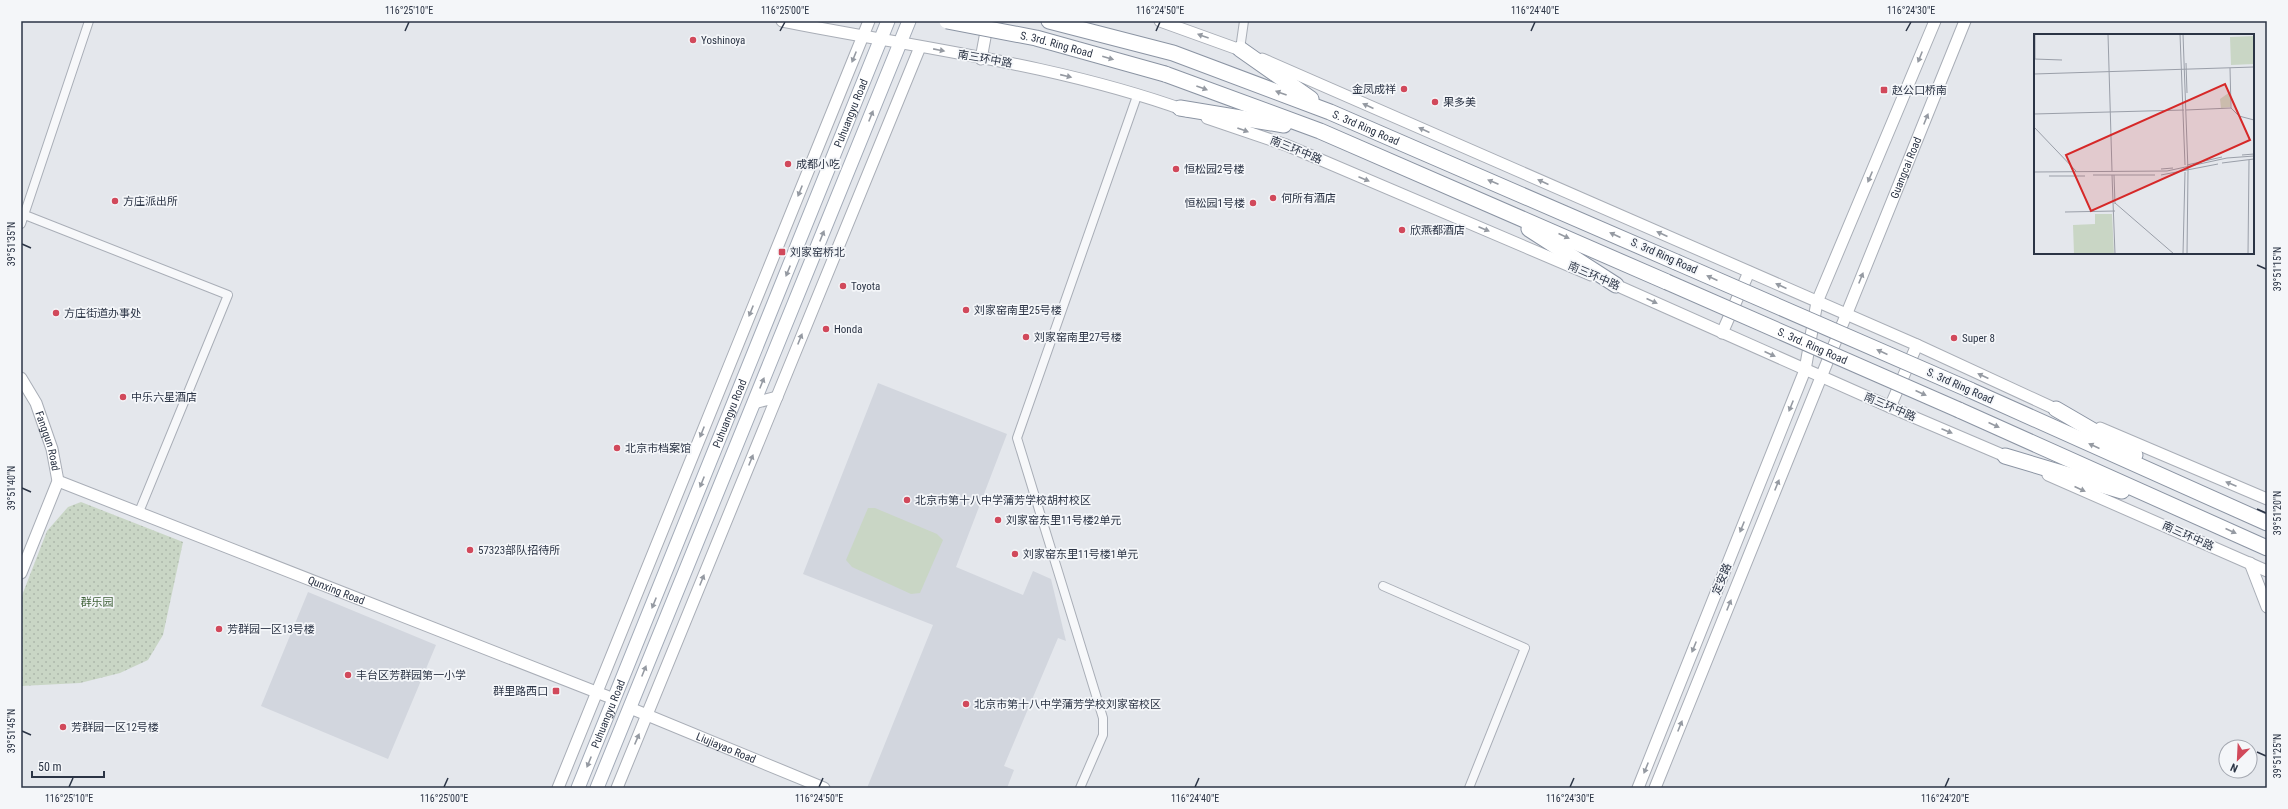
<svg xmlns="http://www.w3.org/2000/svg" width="2288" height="809" font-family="'Roboto Condensed','Noto Sans SC',sans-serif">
	<defs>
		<pattern id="park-dots" width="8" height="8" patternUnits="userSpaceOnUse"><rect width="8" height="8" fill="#c9d6c5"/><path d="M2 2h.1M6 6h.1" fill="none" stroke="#adb8ab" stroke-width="1.8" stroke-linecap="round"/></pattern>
	</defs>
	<rect width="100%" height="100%" fill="#e4e7ec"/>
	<path fill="#d2d6de" d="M878,383L1007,434L956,567L1023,595L1033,571L1051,579L1066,641L1058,638L1004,766L1014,770L1007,788H867L933,625L803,574Z
		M308,592L436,645L388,759L261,706Z"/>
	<path fill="#c9d6c5" d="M868,508H875L937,534L943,540L920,593L911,594L852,567L846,560Z"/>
	<path fill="url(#park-dots)" d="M81,502L183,542L163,635L148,660L120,673L80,683L21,686V598L47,531L68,507Z"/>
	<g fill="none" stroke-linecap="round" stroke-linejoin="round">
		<defs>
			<path id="street" d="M1240,49L1244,21
				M25,215L228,295L139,512
				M21,224L89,21
				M1383,586L1525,648L1469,788
				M1080,788L1103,735V718L1017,438L1137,96"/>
			<g id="secondary">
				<path d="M782,21C918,48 1057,64 1187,111"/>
				<path d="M1160,21L1246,52"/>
				<path d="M981,59L988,21"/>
				<path d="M1262,59L1917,345L2062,412"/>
				<path d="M1207,118L1286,145L1591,275"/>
				<path d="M1609,282L1890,407L2012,459"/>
				<path d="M1722,333L1749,272"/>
				<path id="s1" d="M21,378L36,403L52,449L58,481L21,573"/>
				<path d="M754,403L777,397"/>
				<path d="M1890,407L1917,345"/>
				<path d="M2100,428L2267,499"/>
				<path d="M2048,475L2267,571"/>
				<path id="s2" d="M58,481L614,699"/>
				<path d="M2250,563L2267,607"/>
				<path id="s3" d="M630,708L824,788"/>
				<path d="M558,788L869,21"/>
				<path d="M617,788L920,47"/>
				<path d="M1638,788L1805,370L1817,302L1935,21"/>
				<path id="s4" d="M1655,788L1965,21"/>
			</g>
			<g id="primary">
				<path id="s5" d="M578,788L888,21"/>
				<path d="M597,788L909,21"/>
			</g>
			<g id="highway">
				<path id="s6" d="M1049,21L1173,53L1330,112L1676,262"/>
				<path d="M1240,49L1311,99"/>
				<path d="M1165,74L1320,131L1667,282"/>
				<path d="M1180,108L1284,125"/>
				<path d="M1529,229L1616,285"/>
				<path d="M1970,390L2267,523"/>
				<path d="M2056,409L2135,455"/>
				<path d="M1959,410L2267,548"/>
				<path d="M2005,456L2122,491"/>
			</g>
		</defs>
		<use href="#street" stroke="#a9aeb7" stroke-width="10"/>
		<use href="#secondary" stroke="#a9aeb7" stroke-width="13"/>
		<use href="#primary" stroke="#a3abb8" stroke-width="15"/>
		<use href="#highway" stroke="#8b94a3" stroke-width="17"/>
		<use href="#street" stroke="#f7f8fa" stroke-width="8"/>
		<use href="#secondary" stroke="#fff" stroke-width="11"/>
		<use href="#primary" stroke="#fff" stroke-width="13"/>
		<use href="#highway" stroke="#fff" stroke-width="15"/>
		<defs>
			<g id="highway-bridge">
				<path id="s7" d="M947,21L1036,38L1165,74"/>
				<path d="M1676,262L1970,390"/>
				<path id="s8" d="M1667,282L1959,410"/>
			</g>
		</defs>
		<use href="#highway-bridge" stroke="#8b94a3" stroke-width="17" stroke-linecap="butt"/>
		<use href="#highway-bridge" stroke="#fff" stroke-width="15"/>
	</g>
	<defs><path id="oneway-solid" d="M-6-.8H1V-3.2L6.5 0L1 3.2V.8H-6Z"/></defs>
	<g fill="#959aa2">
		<use href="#oneway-solid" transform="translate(1203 36) rotate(-160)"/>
		<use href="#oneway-solid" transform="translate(939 50) rotate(11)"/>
		<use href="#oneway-solid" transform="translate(854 57) rotate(112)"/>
		<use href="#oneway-solid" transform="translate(1920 57) rotate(112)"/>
		<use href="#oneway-solid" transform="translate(1108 58) rotate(16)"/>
		<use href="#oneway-solid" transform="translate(1066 76) rotate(13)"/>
		<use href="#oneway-solid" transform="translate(1202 88) rotate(20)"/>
		<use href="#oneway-solid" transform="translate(1281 93) rotate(-160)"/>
		<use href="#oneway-solid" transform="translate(1368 106) rotate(-156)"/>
		<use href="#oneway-solid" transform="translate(871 116) rotate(-68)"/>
		<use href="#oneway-solid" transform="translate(1926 119) rotate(-68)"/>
		<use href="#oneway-solid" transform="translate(1243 130) rotate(20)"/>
		<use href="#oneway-solid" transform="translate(1424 130) rotate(-156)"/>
		<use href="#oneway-solid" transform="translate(1870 177) rotate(113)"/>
		<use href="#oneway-solid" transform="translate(1364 179) rotate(23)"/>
		<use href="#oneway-solid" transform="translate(1493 182) rotate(-157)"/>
		<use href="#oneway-solid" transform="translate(1543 182) rotate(-156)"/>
		<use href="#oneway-solid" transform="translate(800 191) rotate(112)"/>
		<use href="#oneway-solid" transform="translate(1484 229) rotate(23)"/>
		<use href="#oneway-solid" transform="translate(1662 234) rotate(-156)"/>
		<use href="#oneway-solid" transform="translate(1615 235) rotate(-156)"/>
		<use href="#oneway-solid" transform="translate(822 236) rotate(-68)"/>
		<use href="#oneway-solid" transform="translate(1564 236) rotate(24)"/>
		<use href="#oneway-solid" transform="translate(788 271) rotate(112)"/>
		<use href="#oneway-solid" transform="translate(1712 278) rotate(-156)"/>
		<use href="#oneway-solid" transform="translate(1861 278) rotate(-68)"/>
		<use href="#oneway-solid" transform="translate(1781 286) rotate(-156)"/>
		<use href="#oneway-solid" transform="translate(1652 301) rotate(24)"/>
		<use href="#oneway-solid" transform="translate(751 311) rotate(112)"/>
		<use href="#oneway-solid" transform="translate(800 339) rotate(-68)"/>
		<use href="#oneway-solid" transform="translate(1882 352) rotate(-156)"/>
		<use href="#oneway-solid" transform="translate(1770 354) rotate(24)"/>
		<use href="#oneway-solid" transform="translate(1983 376) rotate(-155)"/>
		<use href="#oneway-solid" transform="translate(762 383) rotate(-68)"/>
		<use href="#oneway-solid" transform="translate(1921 393) rotate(24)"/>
		<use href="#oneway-solid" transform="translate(1791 406) rotate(112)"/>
		<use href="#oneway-solid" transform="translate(1994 425) rotate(24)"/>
		<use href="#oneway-solid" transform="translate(1947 431) rotate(23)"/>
		<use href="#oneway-solid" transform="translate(702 432) rotate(112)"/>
		<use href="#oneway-solid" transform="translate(2094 446) rotate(-156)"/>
		<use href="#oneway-solid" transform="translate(751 460) rotate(-68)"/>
		<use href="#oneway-solid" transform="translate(702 482) rotate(112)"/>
		<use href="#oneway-solid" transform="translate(2231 484) rotate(-157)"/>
		<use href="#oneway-solid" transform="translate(1777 485) rotate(-68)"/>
		<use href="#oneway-solid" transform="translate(2080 489) rotate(24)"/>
		<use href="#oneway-solid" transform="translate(1742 527) rotate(112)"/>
		<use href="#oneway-solid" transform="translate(2231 531) rotate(24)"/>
		<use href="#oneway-solid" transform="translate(702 580) rotate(-68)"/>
		<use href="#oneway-solid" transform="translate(654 603) rotate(112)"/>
		<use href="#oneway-solid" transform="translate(1729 605) rotate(-68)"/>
		<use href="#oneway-solid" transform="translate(1694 647) rotate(112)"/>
		<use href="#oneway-solid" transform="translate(644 671) rotate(-68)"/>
		<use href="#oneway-solid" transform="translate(1680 726) rotate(-68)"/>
		<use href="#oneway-solid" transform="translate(637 739) rotate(-67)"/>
		<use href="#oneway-solid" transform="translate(589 762) rotate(112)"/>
		<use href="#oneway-solid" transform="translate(1646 768) rotate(112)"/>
	</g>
	<path fill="none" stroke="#2b3445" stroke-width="1.5" d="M405,31L409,22M780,31L785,22M1156,31L1160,22M1531,31L1535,22M1906,31L1911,22M22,244L31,248M2257,265L2266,269M22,488L31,492M2257,509L2266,513M22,731L31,735M2257,752L2266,756M69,787L73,778M444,787L448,778M819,787L823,778M1195,787L1199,778M1570,787L1574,778M1945,787L1949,778"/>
	<g fill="#d1495b" stroke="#f4f6f9" stroke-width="1.5">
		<circle cx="693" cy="40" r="4"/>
		<circle cx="1404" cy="89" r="4"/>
		<rect x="1880" y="86" width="8" height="8" rx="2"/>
		<circle cx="1435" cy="102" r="4"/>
		<circle cx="788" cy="164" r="4"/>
		<circle cx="1176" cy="169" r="4"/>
		<circle cx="1273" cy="198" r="4"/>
		<circle cx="115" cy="201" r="4"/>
		<circle cx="1253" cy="203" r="4"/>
		<circle cx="1402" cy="230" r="4"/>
		<rect x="778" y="248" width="8" height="8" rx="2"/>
		<circle cx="843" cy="286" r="4"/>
		<circle cx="966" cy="310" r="4"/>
		<circle cx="56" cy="313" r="4"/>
		<circle cx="826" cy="329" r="4"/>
		<circle cx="1026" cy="337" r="4"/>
		<circle cx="1954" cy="338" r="4"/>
		<circle cx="123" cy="397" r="4"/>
		<circle cx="617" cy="448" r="4"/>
		<circle cx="907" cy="500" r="4"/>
		<circle cx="998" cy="520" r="4"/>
		<circle cx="470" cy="550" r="4"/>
		<circle cx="1015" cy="554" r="4"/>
		<circle cx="219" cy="629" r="4"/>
		<circle cx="348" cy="675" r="4"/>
		<rect x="552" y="687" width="8" height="8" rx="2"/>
		<circle cx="966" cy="704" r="4"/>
		<circle cx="63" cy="727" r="4"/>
	</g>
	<g text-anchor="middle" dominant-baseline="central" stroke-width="3.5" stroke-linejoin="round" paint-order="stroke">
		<g font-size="11" fill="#2b3445" stroke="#f4f6f9" text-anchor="start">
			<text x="701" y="40">Yoshinoya</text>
			<text x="1396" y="89" text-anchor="end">金凤成祥</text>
			<text x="1892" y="90">赵公口桥南</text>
			<text x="1443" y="102">果多美</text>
			<text x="796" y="164">成都小吃</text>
			<text x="1184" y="169">恒松园2号楼</text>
			<text x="1281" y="198">何所有酒店</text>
			<text x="123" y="201">方庄派出所</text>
			<text x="1245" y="203" text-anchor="end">恒松园1号楼</text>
			<text x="1410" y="230">欣燕都酒店</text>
			<text x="790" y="252">刘家窑桥北</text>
			<text x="851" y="286">Toyota</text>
			<text x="974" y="310">刘家窑南里25号楼</text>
			<text x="64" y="313">方庄街道办事处</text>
			<text x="834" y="329">Honda</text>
			<text x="1034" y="337">刘家窑南里27号楼</text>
			<text x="1962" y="338">Super 8</text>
			<text x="131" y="397">中乐六星酒店</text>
			<text x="625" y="448">北京市档案馆</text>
			<text x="915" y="500">北京市第十八中学蒲芳学校胡村校区</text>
			<text x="1006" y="520">刘家窑东里11号楼2单元</text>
			<text x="478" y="550">57323部队招待所</text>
			<text x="1023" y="554">刘家窑东里11号楼1单元</text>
			<text x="227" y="629">芳群园一区13号楼</text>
			<text x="356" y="675">丰台区芳群园第一小学</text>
			<text x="548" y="691" text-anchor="end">群里路西口</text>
			<text x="974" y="704">北京市第十八中学蒲芳学校刘家窑校区</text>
			<text x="71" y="727">芳群园一区12号楼</text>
		</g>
		<g font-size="11" fill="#2b3445" stroke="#f4f6f9">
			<text stroke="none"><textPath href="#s7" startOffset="112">S. 3rd. Ring Road</textPath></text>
			<text transform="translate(985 59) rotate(10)">南三环中路</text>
			<text stroke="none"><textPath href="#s5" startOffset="728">Puhuangyu Road</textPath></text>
			<text stroke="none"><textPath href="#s6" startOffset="335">S. 3rd Ring Road</textPath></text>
			<text transform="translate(1296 150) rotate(22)">南三环中路</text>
			<text stroke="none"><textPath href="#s4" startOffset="669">Guangcai Road</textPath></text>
			<text transform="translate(1664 256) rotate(24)">S. 3rd Ring Road</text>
			<text transform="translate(1594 276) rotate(23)">南三环中路</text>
			<text stroke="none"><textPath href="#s8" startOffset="159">S. 3rd. Ring Road</textPath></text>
			<text transform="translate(1960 386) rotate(24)">S. 3rd Ring Road</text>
			<text transform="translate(1890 407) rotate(23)">南三环中路</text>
			<text stroke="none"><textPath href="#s5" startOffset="404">Puhuangyu Road</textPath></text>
			<text stroke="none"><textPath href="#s1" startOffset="69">Fangqun Road</textPath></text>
			<text transform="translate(2188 536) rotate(24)">南三环中路</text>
			<text transform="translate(1722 579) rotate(-68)">定安路</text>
			<text stroke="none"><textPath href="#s2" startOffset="299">Qunxing Road</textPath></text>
			<text stroke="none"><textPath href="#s5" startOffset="80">Puhuangyu Road</textPath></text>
			<text stroke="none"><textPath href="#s3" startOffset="104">Liujiayao Road</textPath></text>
		</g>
		<g font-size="11" fill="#3f6138" stroke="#f4f6f9">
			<text x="97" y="602">群乐园</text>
		</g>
	</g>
	<g transform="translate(2034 34)">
		<rect width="220" height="220" fill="#e4e7ec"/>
		<path d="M61,180H78L80,220H40L39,191L61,190Z" fill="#c9d6c5"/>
		<path d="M220,2V30L197,31L196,3ZM196,58V73L187,74L186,65Z" fill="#c9d6c5"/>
		<path fill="none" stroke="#9a9fa9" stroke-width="1" d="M74,0L78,137M146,0L151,131M149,0L154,137L153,220M0,25L28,26M1,25V0M152,29L153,59M196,34L197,74L205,82L220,86M0,40L220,33M152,76L197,74M0,80L150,76M0,93L42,137M208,121L220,120M188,129L220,125M153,131L188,123M127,135L139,134M0,138L133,137L193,124L220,122M59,141H121M78,141L81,220M80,141L81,170M127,141L184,130M15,142H51M81,169L140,220M31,178L81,177M149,220L151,138M214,220L215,126"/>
		<path fill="#d62828" fill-opacity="0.15" stroke="#d62828" stroke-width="2" d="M191,50L216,106L57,177L32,121Z"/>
		<rect width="220" height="220" fill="none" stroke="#2b3445" stroke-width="2"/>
	</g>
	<rect width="2288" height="809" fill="none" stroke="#f4f6f9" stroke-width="44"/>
	<g transform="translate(2238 759) rotate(204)"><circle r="19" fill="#f4f6f9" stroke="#a4a8b1"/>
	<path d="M0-3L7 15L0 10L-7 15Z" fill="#d1495b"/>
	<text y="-6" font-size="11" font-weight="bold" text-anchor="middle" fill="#2b3445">N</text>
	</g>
	<path d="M32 771v6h72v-6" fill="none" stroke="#2b3445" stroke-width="2"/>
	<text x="38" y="771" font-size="12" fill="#2b3445" stroke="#f4f6f9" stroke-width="3" paint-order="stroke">50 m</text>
	<rect x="22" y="22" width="2244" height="765" fill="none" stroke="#2b3445" stroke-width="1.5"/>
	<g font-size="10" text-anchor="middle" fill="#2b3445">
		<text x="409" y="14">116°25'10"E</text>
		<text x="785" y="14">116°25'00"E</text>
		<text x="1160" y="14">116°24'50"E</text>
		<text x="1535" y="14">116°24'40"E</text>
		<text x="1911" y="14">116°24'30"E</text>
		<text transform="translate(11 244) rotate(-90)" y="4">39°51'35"N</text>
		<text transform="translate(2277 269) rotate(-90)" y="4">39°51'15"N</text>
		<text transform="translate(11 488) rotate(-90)" y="4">39°51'40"N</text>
		<text transform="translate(2277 513) rotate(-90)" y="4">39°51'20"N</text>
		<text transform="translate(11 731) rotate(-90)" y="4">39°51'45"N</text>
		<text transform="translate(2277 756) rotate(-90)" y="4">39°51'25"N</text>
		<text x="69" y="802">116°25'10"E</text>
		<text x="444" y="802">116°25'00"E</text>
		<text x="819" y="802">116°24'50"E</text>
		<text x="1195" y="802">116°24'40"E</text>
		<text x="1570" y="802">116°24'30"E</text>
		<text x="1945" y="802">116°24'20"E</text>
	</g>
</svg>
